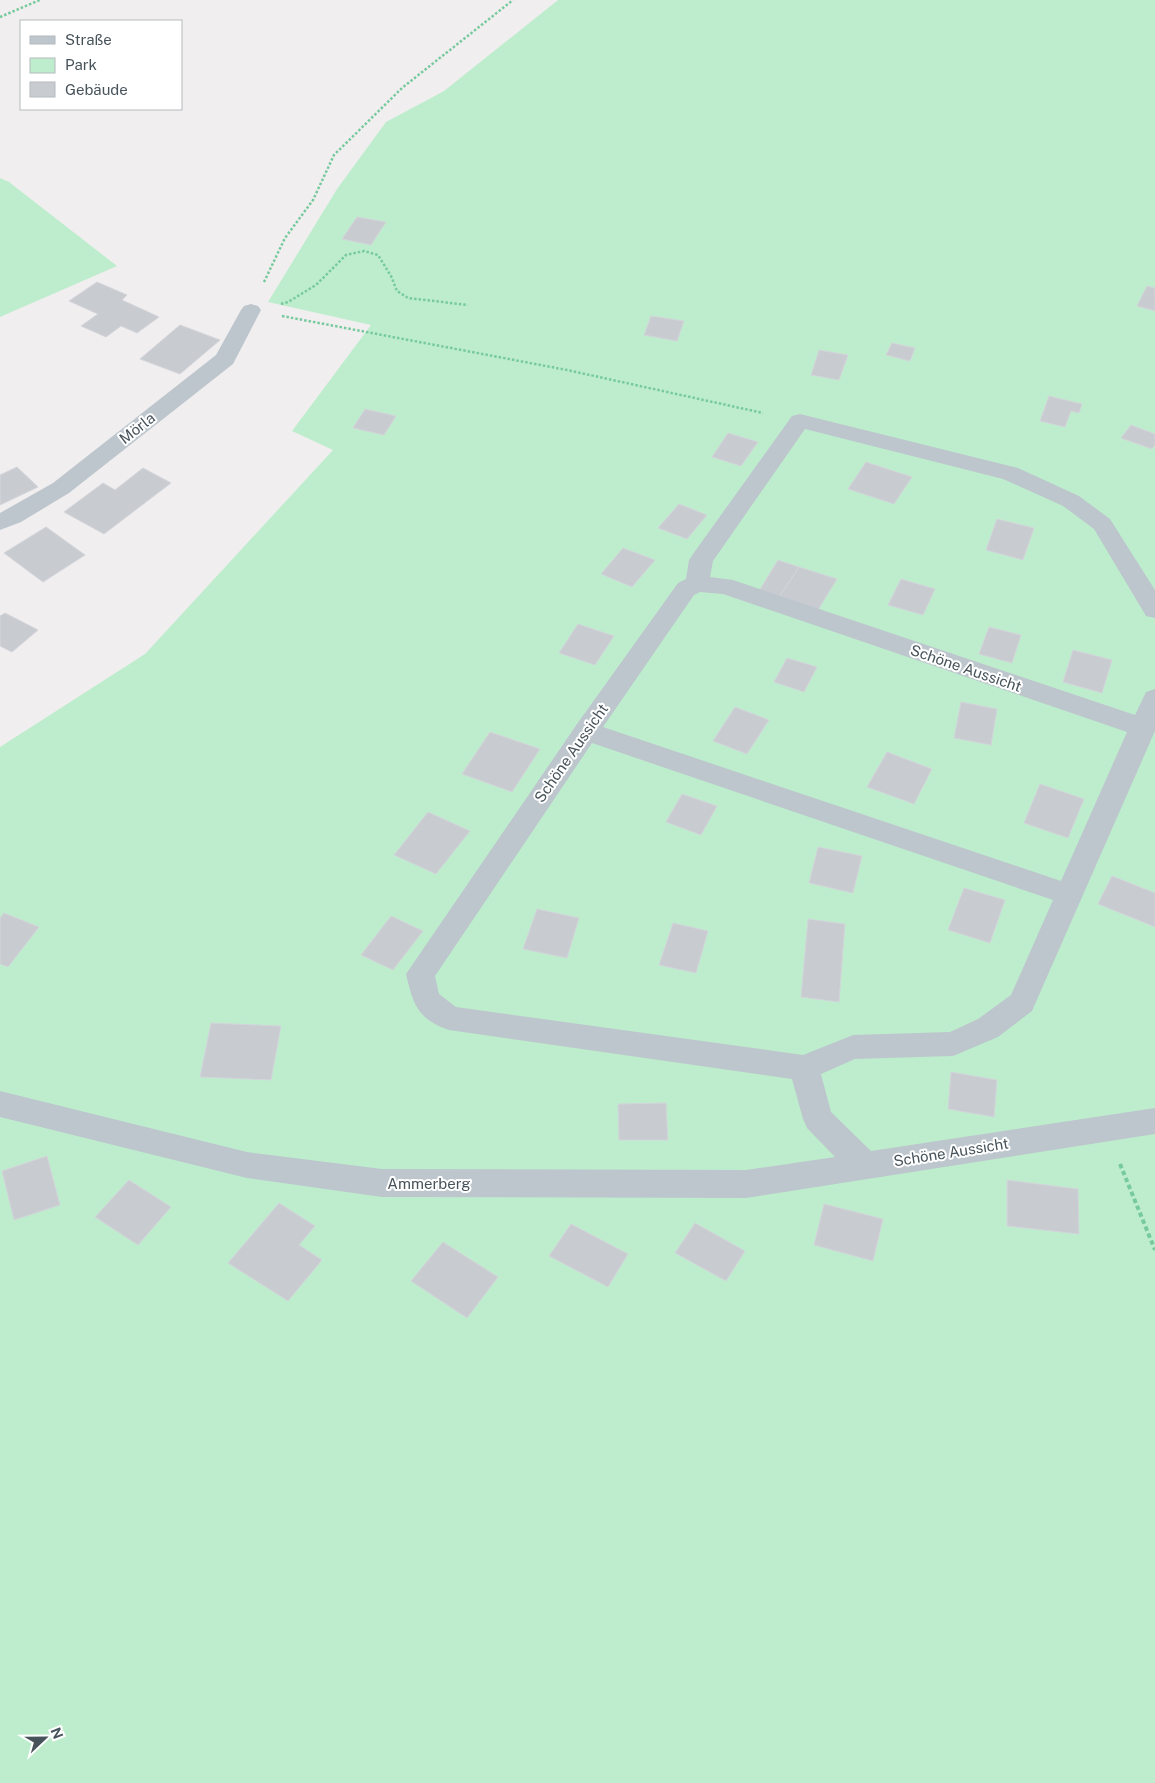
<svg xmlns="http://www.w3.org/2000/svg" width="1155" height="1783" font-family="'Public Sans',sans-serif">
	<rect width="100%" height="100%" fill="#f1eeef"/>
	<path fill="#beedce" d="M558,0H1155V1783H0V747L145,654L333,450L292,431L371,325L268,302L337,189L386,122L444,91Z
		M0,178L9,182L117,266L0,317Z"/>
	<path fill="#c8ccd1" stroke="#d3d5da" d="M357,217L386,222L371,245L342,239Z
		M97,282L127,295L122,300L159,317L137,333L121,326L106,337L81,326L98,314L69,301Z
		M1147,286L1155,288V311L1137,306Z
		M651,316L684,321L677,341L644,335Z
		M180,325L220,340L180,374L140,359Z
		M892,343L915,348L910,361L886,355Z
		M819,350L848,355L839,380L811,375Z
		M1049,396L1082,404L1079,413L1071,411L1065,427L1040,421Z
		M365,409L396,416L384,435L353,428Z
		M1131,425L1155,434V445L1152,449L1121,438Z
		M728,433L758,442L741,466L712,457Z
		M866,462L912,477L894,504L848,489Z
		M17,467L38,487L0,505V475Z
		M143,468L171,483L104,534L64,512L103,483L115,490Z
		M679,504L707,515L687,539L658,528Z
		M997,519L1034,528L1023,560L986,550Z
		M46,527L85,555L43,582L4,553Z
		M623,548L655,560L632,587L601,574Z
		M778,560L799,567L779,597L759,591Z
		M799,567L837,579L818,610L779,597Z
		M901,579L935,589L923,615L888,605Z
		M5,613L38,630L12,652L0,646V616Z
		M578,624L614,636L595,665L559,653Z
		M989,627L1021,635L1012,663L979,654Z
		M1073,650L1112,660L1102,693L1063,682Z
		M787,658L817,667L804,692L774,682Z
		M961,702L997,709L991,745L954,738Z
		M735,707L769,720L747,754L713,741Z
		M490,732L540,749L512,792L462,774Z
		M887,752L932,769L914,804L867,787Z
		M1040,784L1084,799L1068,838L1024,823Z
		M682,794L717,806L701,835L666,822Z
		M428,812L470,831L436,874L394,855Z
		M818,847L862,856L853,893L809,883Z
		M1112,876L1155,893V927L1098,904Z
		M964,888L1005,900L990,943L948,930Z
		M537,909L579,918L567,958L523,949Z
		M4,913L39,927L8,967L0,964V918Z
		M391,916L423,931L393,970L361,955Z
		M808,919L845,924L839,1002L801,997Z
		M673,923L708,931L696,973L659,965Z
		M211,1023L281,1026L271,1080L200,1077Z
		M951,1072L997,1080L994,1117L948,1109Z
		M666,1103L668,1140H619L618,1104Z
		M47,1156L60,1205L14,1220L2,1171Z
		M129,1180L171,1207L138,1245L95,1217Z
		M1007,1180L1078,1189L1079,1234L1007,1226Z
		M279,1203L315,1226L299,1245L322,1260L288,1301L228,1263Z
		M824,1204L883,1219L873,1261L814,1245Z
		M695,1223L745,1251L726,1281L675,1253Z
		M571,1224L628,1254L608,1287L549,1256Z
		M443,1242L498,1277L467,1318L411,1281Z"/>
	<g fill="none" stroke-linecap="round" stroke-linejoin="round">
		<path stroke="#77ca9e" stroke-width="2.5" stroke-dasharray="2.5 2" stroke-linecap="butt" d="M0,17L40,0
			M264,282L285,238L313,200L334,155L402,88L513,0
			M281,304L288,302L316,285L346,255L364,251L378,255L391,276L397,291L408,298L468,305
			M282,316L567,370L763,413"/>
		<path stroke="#77ca9e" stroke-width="4" stroke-dasharray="4.5 3" stroke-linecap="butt" d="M1120,1164L1155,1250"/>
		<path fill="#bdc6cd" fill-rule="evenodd" d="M251,304L258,306L261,310L233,364L69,493L21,522L0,530V513L53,483L216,355L241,310L244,306Z
			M800,414L1018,468L1079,496L1110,519L1155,590V618L1146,616L1094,529L1063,506L1003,479L805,429L713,561L710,577L733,580L1135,715L1146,692L1155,689V731L1032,1011L998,1037L953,1056L855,1059L821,1074L831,1112L871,1151L1155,1108V1134L746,1198L382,1197L247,1178L0,1117V1091L247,1152L382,1169L746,1170L835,1157L807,1128L803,1119L792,1079L449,1030C417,1019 413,1004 406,974L577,724L678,583L686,579L689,560L693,554L792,416ZM700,592L723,594L1127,732L1061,881L603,727L694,595ZM592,743L1053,900L1011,995L978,1019L950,1032L853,1035L803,1055L456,1007L439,994L435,976Z"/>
	</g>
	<g text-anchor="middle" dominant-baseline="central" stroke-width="4" stroke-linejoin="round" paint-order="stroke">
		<g font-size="15" fill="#47535b" stroke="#fff">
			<text transform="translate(137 428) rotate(-38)">Mörla</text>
			<text transform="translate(966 668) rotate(19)">Schöne Aussicht</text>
			<text transform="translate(571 753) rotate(-55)">Schöne Aussicht</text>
			<text transform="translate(951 1152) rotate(-9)">Schöne Aussicht</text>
			<text x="429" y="1183">Ammerberg</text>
		</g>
	</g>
	<rect x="20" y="20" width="162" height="90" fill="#ffffff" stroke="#b5babd"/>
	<rect x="30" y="36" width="25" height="8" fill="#bdc6cd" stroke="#b5babd"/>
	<text x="65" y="45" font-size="15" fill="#47535b">Straße</text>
	<rect x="30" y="58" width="25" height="15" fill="#beedce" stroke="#b5babd"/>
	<text x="65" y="70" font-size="15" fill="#47535b">Park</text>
	<rect x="30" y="82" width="25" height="15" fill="#c8ccd1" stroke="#b5babd"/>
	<text x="65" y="95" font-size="15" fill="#47535b">Gebäude</text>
	<g transform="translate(45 1738) rotate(68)" stroke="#ffffff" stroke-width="4" paint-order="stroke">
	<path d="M0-4L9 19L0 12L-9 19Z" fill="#47535b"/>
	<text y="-8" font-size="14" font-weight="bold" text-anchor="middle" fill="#47535b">N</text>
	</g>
</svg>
